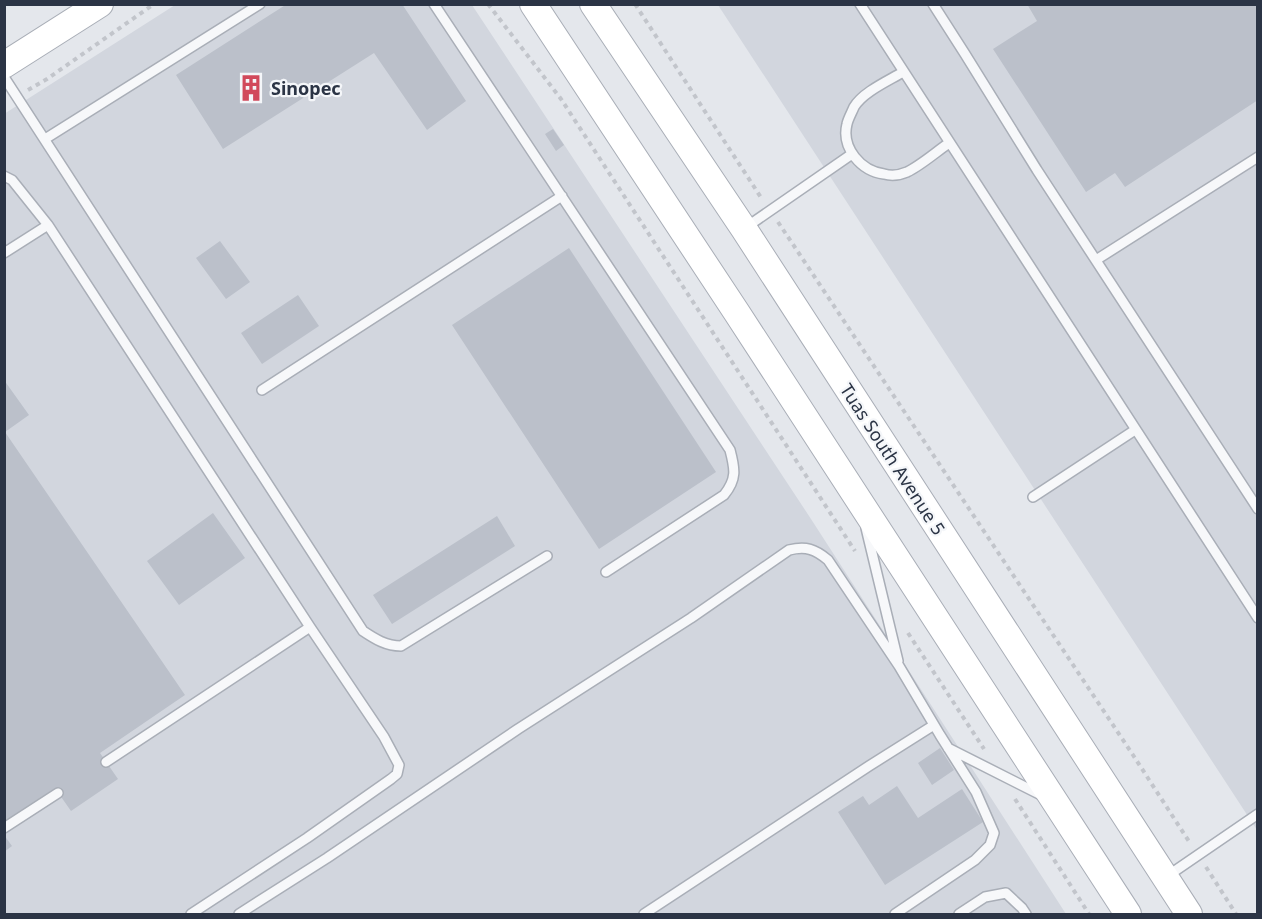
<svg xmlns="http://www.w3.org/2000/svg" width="1262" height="919" font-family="'Noto Sans',sans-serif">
	<rect width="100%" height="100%" fill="#e4e7ec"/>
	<path fill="#d2d6de" d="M175,5H472L811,519L1066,914H5L4,114Z
		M718,5H1257V830Z"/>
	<path fill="#bbc0ca" d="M287,4H402L466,101L427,130L374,53L223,149L176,75Z
		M1027,4H1258V100L1125,187L1115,173L1086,192L993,49L1037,21Z
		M553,129L564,145L556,151L545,134Z
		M220,241L250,282L226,299L196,258Z
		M569,248L716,472L599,549L452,325Z
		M298,295L319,326L262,364L241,333Z
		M4,380L29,415L5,432L185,695L100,753L118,779L71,811L57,791L4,826Z
		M213,513L245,558L179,605L147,561Z
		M497,516L515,546L392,624L373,595Z
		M940,748L954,770L932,785L918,763Z
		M897,786L918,818L962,789L983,822L885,885L838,812L863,796L869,805Z
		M4,835L12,846L4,852Z"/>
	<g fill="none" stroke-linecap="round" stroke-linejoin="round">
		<defs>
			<path id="lane" d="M434,4L730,450C735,469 737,479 724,495L606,572
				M860,4L1258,618
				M933,4L965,54L1037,170L1258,509
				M903,72C888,81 863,92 854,107C852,112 848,119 847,124C841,148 861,171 884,174C891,176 900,175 907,172C920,166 936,152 949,143
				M4,77L363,631C375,639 386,646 401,646L547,556
				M45,139L260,4
				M4,176L12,180L48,225L310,627L384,737L399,765L397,774L391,779L307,838L191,914
				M745,228L852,154
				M4,253L48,225
				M1096,260L1258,157
				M262,390L562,196
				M1033,497L1135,430
				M866,528L898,661
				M948,748L1043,796
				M106,762L310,627
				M4,828L58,793
				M1166,877L1258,814
				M239,914L327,858L518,729L691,618L789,550C806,546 815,549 828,560L899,666L940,735L976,792L994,833L990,845L975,860L895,914
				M644,914L869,766L934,725
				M959,914L985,897L1006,893L1022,908L1026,914"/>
			<path id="secondary" d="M533,4L737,313L1128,914
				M593,4L744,229L1189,914
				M4,65L100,4"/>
		</defs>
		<use href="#lane" stroke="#a9aeb7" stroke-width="12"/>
		<use href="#secondary" stroke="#a9aeb7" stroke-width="28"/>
		<path stroke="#c2c5cb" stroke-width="4" stroke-dasharray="4.5 4.5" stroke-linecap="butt" d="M488,4L561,99L855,551
			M635,4L762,199
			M28,90L47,79L154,4
			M778,222L1133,755L1190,843
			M908,633L984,749
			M1015,799L1089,914
			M1206,867L1236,914"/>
		<use href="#lane" stroke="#f7f8fa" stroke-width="9"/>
		<use href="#secondary" stroke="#fff" stroke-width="26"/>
	</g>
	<defs>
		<symbol id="building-bare" viewBox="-9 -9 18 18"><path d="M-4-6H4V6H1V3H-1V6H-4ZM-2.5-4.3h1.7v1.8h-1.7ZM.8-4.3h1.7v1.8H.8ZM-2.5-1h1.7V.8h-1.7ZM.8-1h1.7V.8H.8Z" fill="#d1495b" stroke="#f4f6f9" stroke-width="2.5" paint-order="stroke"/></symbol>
	</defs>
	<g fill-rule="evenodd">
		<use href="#building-bare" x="232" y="69" width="38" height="38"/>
	</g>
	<g text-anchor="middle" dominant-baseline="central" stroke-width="4.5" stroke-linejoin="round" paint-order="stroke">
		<g font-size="18" font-weight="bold" fill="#2b3445" stroke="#f4f6f9" text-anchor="start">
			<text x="271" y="88">Sinopec</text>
		</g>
		<g font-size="18" fill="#2b3445" stroke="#f4f6f9">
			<text transform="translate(893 459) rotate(57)">Tuas South Avenue 5</text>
		</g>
	</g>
	<rect width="1262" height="919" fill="none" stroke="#2b3445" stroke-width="12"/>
</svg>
